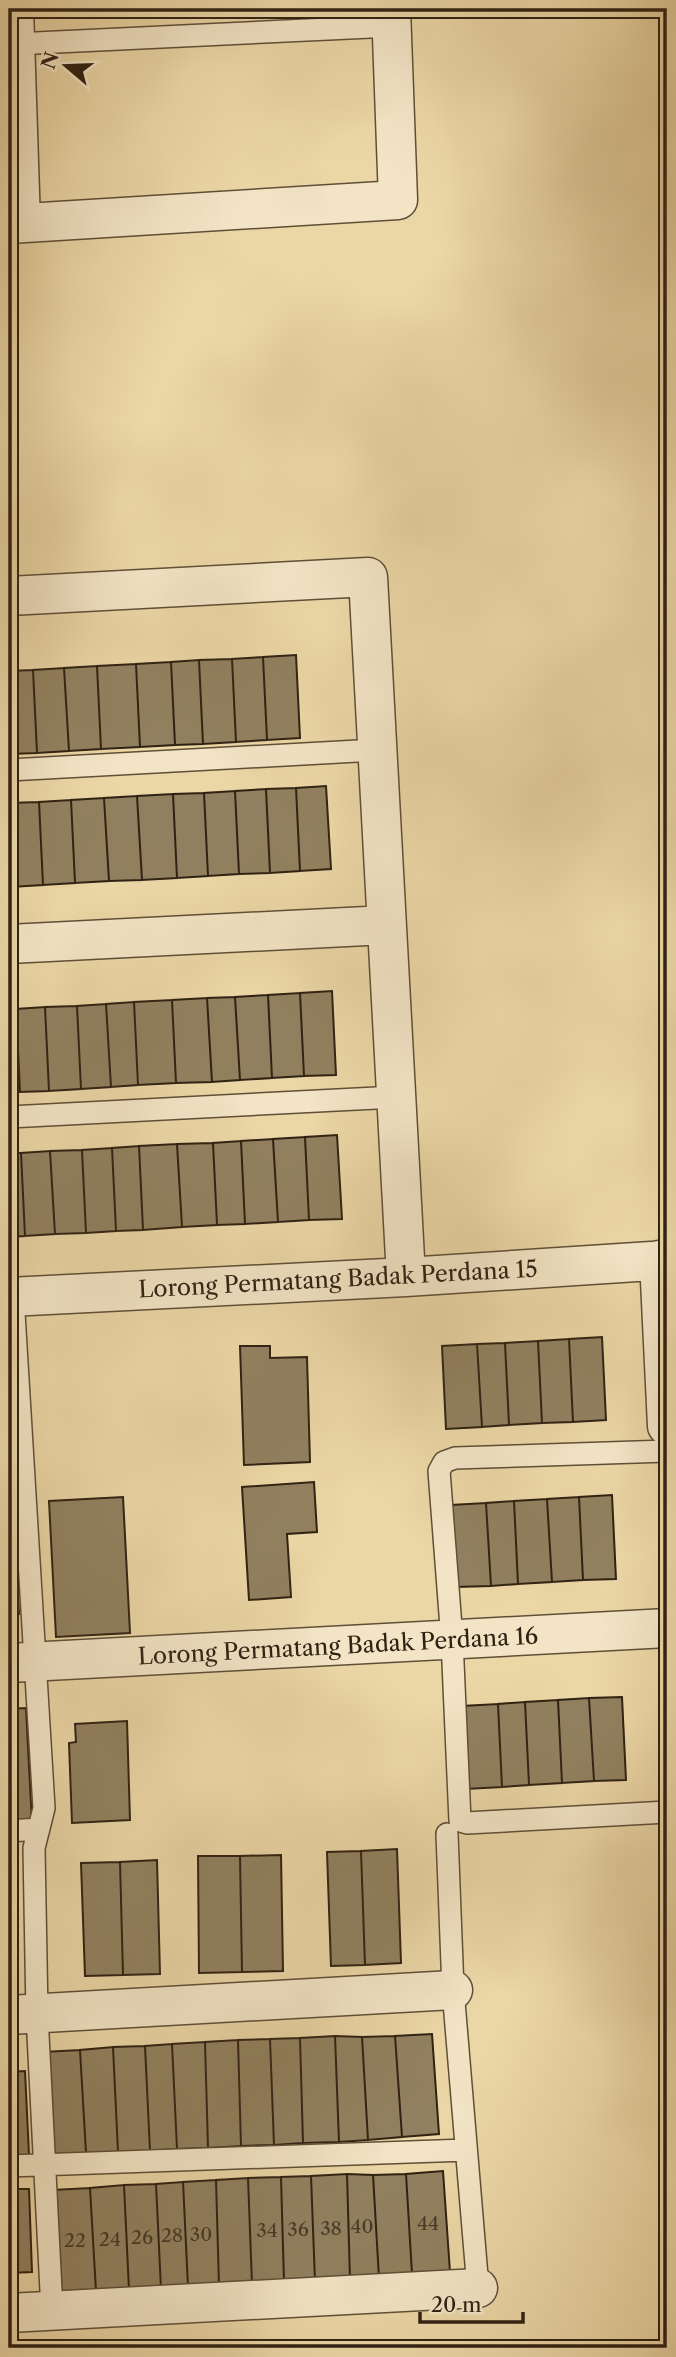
<svg xmlns="http://www.w3.org/2000/svg" width="676" height="2357" font-family="'Libre Caslon Text',serif">
	<rect width="100%" height="100%" fill="#ebd6a6"/>
	<filter id="stains"><feTurbulence type="fractalNoise" baseFrequency=".00286" numOctaves="4"/><feColorMatrix values="0 0 0 0 .2 0 0 0 0 .09 0 0 0 0 .02 0 0 0 .5 -.17"/></filter>
	<radialGradient id="worn" r=".72"><stop offset=".6" stop-color="#630" stop-opacity="0"/><stop offset="1" stop-color="#630" stop-opacity=".3"/></radialGradient>
	<path fill="#91805f" stroke="#302213" stroke-width="2" d="M296,655L300,738L267,740L263,657Z
		M263,657L267,740L236,742L232,659Z
		M232,659L236,742L203,744L199,660Z
		M199,660L203,744L175,745L171,662Z
		M171,662L175,745L140,747L136,664Z
		M136,664L140,747L101,749L97,666Z
		M97,666L101,749L69,751L64,668Z
		M64,668L69,751L37,753L33,670Z
		M33,670L37,753L9,754V671Z
		M326,786L331,869L300,871L296,788Z
		M296,788L300,871L270,873L266,789Z
		M266,789L270,873L239,874L235,791Z
		M235,791L239,874L208,876L204,793Z
		M204,793L208,876L177,878L173,794Z
		M173,794L177,878L142,880L137,796Z
		M137,796L142,880L109,881L104,798Z
		M104,798L109,881L75,883L71,800Z
		M71,800L75,883L43,885L39,802Z
		M39,802L43,885L11,887L9,803Z
		M332,991L336,1075L304,1076L300,993Z
		M300,993L304,1076L272,1078L268,995Z
		M268,995L272,1078L240,1080L235,997Z
		M235,997L240,1080L212,1082L207,998Z
		M207,998L212,1082L176,1083L172,1000Z
		M172,1000L176,1083L138,1085L134,1002Z
		M134,1002L138,1085L111,1087L106,1004Z
		M106,1004L111,1087L81,1089L77,1006Z
		M77,1006L81,1089L49,1091L45,1007Z
		M45,1007L49,1091L20,1092L16,1009Z
		M9,1009H16L20,1092H9Z
		M337,1135L342,1219L309,1220L305,1137Z
		M305,1137L309,1220L278,1222L273,1139Z
		M273,1139L278,1222L245,1224L241,1141Z
		M241,1141L245,1224L217,1225L213,1143Z
		M213,1143L217,1225L182,1227L177,1144Z
		M177,1144L182,1227L143,1230L139,1146Z
		M139,1146L143,1230L116,1231L112,1148Z
		M112,1148L116,1231L86,1233L82,1150Z
		M82,1150L86,1233L55,1234L50,1151Z
		M50,1151L55,1234L25,1236L21,1153Z
		M9,1153H21L25,1236L9,1237Z
		M602,1337L606,1420L573,1422L569,1339Z
		M569,1339L573,1422L542,1423L538,1341Z
		M538,1341L542,1423L509,1425L505,1343Z
		M505,1343L509,1425L482,1427L477,1344Z
		M477,1344L482,1427L446,1429L442,1346Z
		M240,1346H270V1358L307,1357L310,1462L244,1465Z
		M314,1482L317,1532L287,1534L291,1597L249,1600L242,1487Z
		M612,1495L616,1579L583,1580L579,1497Z
		M123,1497L130,1633L56,1637L49,1501Z
		M579,1497L583,1580L552,1582L547,1499Z
		M9,1499H13L19,1614H9Z
		M547,1499L552,1582L518,1584L514,1501Z
		M514,1501L518,1584L491,1586L486,1503Z
		M486,1503L491,1586L455,1587L451,1505Z
		M622,1697L626,1780L594,1781L589,1698Z
		M589,1698L594,1781L562,1783L558,1700Z
		M558,1700L562,1783L529,1785L525,1702Z
		M525,1702L529,1785L502,1787L498,1704Z
		M498,1704L502,1787L466,1789L462,1706Z
		M26,1708L32,1823L9,1824V1709Z
		M127,1721L130,1820L72,1823L69,1743L76,1742L75,1724Z
		M397,1849L401,1963L365,1965L361,1851Z
		M361,1851L365,1965L331,1966L327,1852Z
		M281,1855L283,1971L242,1972L240,1856Z
		M198,1856H240L242,1972L199,1973Z
		M157,1860L160,1974L123,1975L120,1862Z
		M120,1862L123,1975L85,1976L81,1863Z
		M9,1864L15,1980H9Z
		M432,2034L439,2134L402,2137L395,2036Z
		M335,2036L362,2037L368,2140L339,2142Z
		M335,2036L339,2142L303,2143L300,2038Z
		M395,2036L402,2137L368,2140L362,2037Z
		M300,2038L303,2143L274,2145L270,2039Z
		M270,2039L274,2145L241,2146L238,2040Z
		M238,2040L241,2146L208,2148L205,2042Z
		M205,2042L208,2148L177,2149L172,2044Z
		M172,2044L177,2149L150,2151L145,2046Z
		M145,2046L150,2151L118,2152L113,2047Z
		M113,2047L118,2152L86,2153L80,2050Z
		M80,2050L86,2153L48,2155L43,2052Z
		M25,2071L29,2155L9,2156V2072Z
		M443,2171L450,2272L412,2274L406,2174Z
		M347,2174L373,2175L379,2278L350,2280Z
		M347,2174L350,2280L315,2281L311,2176Z
		M406,2174L412,2274L379,2278L373,2175Z
		M311,2176L315,2281L284,2282L281,2177Z
		M281,2177L284,2282L252,2284L248,2178Z
		M248,2178L252,2284L219,2286L216,2180Z
		M216,2180L219,2286L188,2287L183,2182Z
		M183,2182L188,2287L161,2289L156,2184Z
		M156,2184L161,2289L129,2290L124,2185Z
		M124,2185L129,2290L96,2291L90,2188Z
		M90,2188L96,2291L59,2293L53,2190Z
		M9,2189H29L32,2272L9,2273Z"/>
	<g fill="none" stroke-linecap="round" stroke-linejoin="round">
		<defs>
			<path id="lane" d="M15,44L392,26
				M9,770L376,750
				M9,1117L396,1097
				M13,1297L44,1808L34,1848L37,2015L52,2311
				M667,1451L455,1458L444,1462L439,1471L452,1640L460,1821L467,1823L667,1812
				M9,1831L39,1829
				M447,1834L453,1990L478,2288
				M9,2166L466,2150"/>
			<path id="street" d="M14,9L21,223
				M9,224L398,200L391,9
				M9,596L368,577L406,1277
				M9,944L386,925
				M659,1260L667,1426
				M9,1297L406,1277L667,1260
				M9,1663L667,1628
				M9,2015L453,1990
				M9,2313L478,2288"/>
		</defs>
		<use href="#lane" stroke="#5f4f38" stroke-width="24"/>
		<use href="#street" stroke="#5f4f38" stroke-width="41"/>
		<use href="#lane" stroke="#f2e4c5" stroke-width="21"/>
		<use href="#street" stroke="#f2e4c5" stroke-width="38"/>
	</g>
	<g text-anchor="middle" dominant-baseline="central" stroke-width="7" stroke-linejoin="round" paint-order="stroke">
		<g font-size="19" fill="#483a26">
			<text x="428" y="2223">44</text>
			<text x="362" y="2226">40</text>
			<text x="331" y="2228">38</text>
			<text x="298" y="2229">36</text>
			<text x="267" y="2230">34</text>
			<text x="201" y="2234">30</text>
			<text x="172" y="2235">28</text>
			<text x="142" y="2237">26</text>
			<text x="110" y="2239">24</text>
			<text x="75" y="2240">22</text>
		</g>
		<g font-size="23" fill="#302213" stroke="#f2e4c5">
			<text transform="translate(338 1279) rotate(-3)">Lorong Permatang Badak Perdana 15</text>
			<text transform="translate(338 1646) rotate(-3)">Lorong Permatang Badak Perdana 16</text>
		</g>
	</g>
	<rect width="676" height="2357" fill="none" stroke="#ebd6a6" stroke-width="35"/>
	<rect x="10" y="10" width="655" height="2336" fill="none" stroke="#302213" stroke-width="3.5"/>
	<rect x="18" y="18" width="641" height="2322" fill="none" stroke="#302213" stroke-width="2"/>
	<g transform="translate(66 66) rotate(289)" stroke="#f2e4c5" stroke-width="5" paint-order="stroke">
	<path d="M0-5L12 26L0 18L-12 26Z" fill="#302213"/>
	<text y="-10" font-size="19" font-weight="bold" text-anchor="middle" fill="#302213">N</text>
	</g>
	<path d="M420 2312v10h103v-10" fill="none" stroke="#302213" stroke-width="3.5"/>
	<text x="431" y="2312" font-size="21" fill="#302213" stroke="#f2e4c5" stroke-width="5" paint-order="stroke">20 m</text>
	<rect width="100%" height="100%" filter="url(#stains)"/>
	<rect width="100%" height="100%" fill="url(#worn)"/>
</svg>
